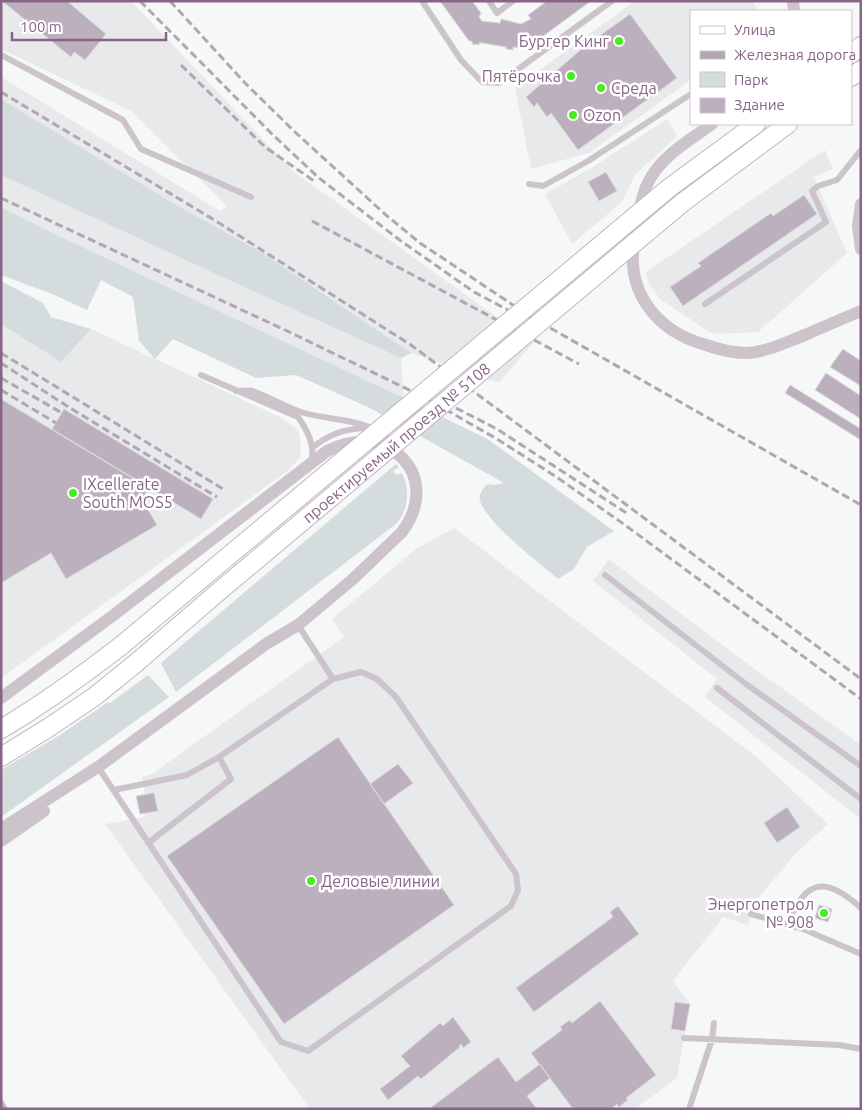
<svg xmlns="http://www.w3.org/2000/svg" width="862" height="1110" font-family="Ubuntu,sans-serif">
	<rect width="100%" height="100%" fill="#f5f8f7"/>
	<path fill="#e8e9ea" d="M1,1H131L293,171L533,343L499,383L411,353L261,252L173,203L1,99V77L220,211L227,206L131,111L1,49Z
		M635,1H752L759,11H691V80L589,153L531,169L515,88Z
		M667,119L677,136L635,175L622,202L572,244L545,194L588,170Z
		M825,150L833,169L814,177L847,253L758,332L716,334L709,332L660,299L648,282L646,272Z
		M1,175L233,282L401,358L404,398L61,237L1,207Z
		M1,324L61,362L91,329L284,419L298,430L301,444L300,457L289,470L1,678Z
		M454,528L759,759L828,824L796,853L755,902L748,925L723,917L673,981L690,1004L677,1078L635,1109H310L105,824L146,817L145,813L140,814L136,796L145,795L142,777L152,774L344,637L332,619L416,549Z
		M609,559L734,654L861,745V819L705,697L717,679L593,581Z"/>
	<path fill="#d4dcde" d="M1,99L173,203L261,252L411,353L401,358L233,282L1,175Z
		M1,207L61,237L404,398L489,440L614,531L587,547L574,569L558,579C538,562 488,524 480,501C478,495 483,489 487,484L494,485L504,483L370,408L296,375L256,378L173,339L155,359L139,341L133,297L101,280L87,310L52,294L1,275Z
		M1,281L43,303L51,317L91,329L61,362L1,324Z
		M396,464L399,467L393,471L397,475L402,473C410,489 409,510 396,524L176,692L161,663Z
		M148,675L169,697L1,817V770L60,735L108,702L110,703Z"/>
	<path fill="#bdb0be" stroke="#d8dad9" d="M2,1H67L106,34L85,60L74,52L71,57Z
		M440,1H472L481,13L479,17L482,21L500,23L501,19L521,24L531,19L528,15L547,1H591L539,39L540,41L536,43L535,42L526,49L513,47V50L506,49V47L482,43H479V45L472,44V41H469Z
		M630,14L677,78L578,150L551,113L547,117L537,103L534,107L526,97L585,46Z
		M606,172L617,191L599,201L588,182Z
		M804,195L817,214L683,306L670,287L701,266L698,263L771,213L773,216Z
		M843,349L861,361V386L830,367Z
		M826,373L861,396V419L815,390Z
		M790,385L861,429V440L785,393Z
		M1,399L149,488L142,499L157,525L66,579L51,553L1,583Z
		M64,409L213,499L201,519L52,429Z
		M338,737L454,905L284,1024L167,856Z
		M398,764L413,783L384,804L370,784Z
		M154,793L158,811L140,814L136,796Z
		M787,807L800,827L777,843L764,823Z
		M819,905L832,909L828,922L815,918Z
		M618,906L639,934L534,1012L516,988L613,917L610,912Z
		M600,1001L656,1075L626,1098L628,1100L619,1107L617,1104L611,1109H573L531,1053L562,1030L560,1027L570,1020L572,1023Z
		M675,1002L690,1004L685,1031L671,1029Z
		M453,1017L471,1042L463,1048L461,1044L459,1046L460,1047L421,1079L418,1076L388,1100L380,1089L410,1066L401,1056L440,1023L443,1026Z
		M498,1057L516,1082L540,1064L550,1078L527,1096L537,1109H429Z
		M1,1097L8,1109H1Z"/>
	<g fill="none" stroke-linecap="round" stroke-linejoin="round">
		<defs>
			<path id="secondary" d="M851,54L861,46
				M851,77L861,70
				M669,188L756,124
				M682,203L788,124
				M1,729C44,704 83,675 122,645
				M1,757L48,728L94,697L136,663"/>
		</defs>
		<use href="#secondary" stroke="#c0b5c0" stroke-width="20"/>
		<path stroke="#ccc3cb" stroke-width="6" d="M422,1L461,60L482,82L499,83L612,1
			M489,1L497,13L513,1
			M1,55L123,120L141,149L251,197
			M529,184L543,186L588,161L691,94
			M705,304L826,222L812,191L818,186L837,180L861,150
			M201,375L298,417C307,430 316,446 311,462
			M236,391C241,391 247,390 252,391C269,396 284,407 301,412C332,422 371,417 394,444
			M313,447C330,434 344,429 365,428
			M605,575L746,684L861,766
			M298,625L333,679
			M717,688L861,799
			M98,767L281,1042L308,1051L511,906L518,890L516,874L396,697L377,679L361,672L333,679L219,757L187,775L114,790
			M148,843L231,779L219,757
			M751,914L803,929L861,954
			M786,924C793,913 800,895 812,889C828,880 850,898 861,908
			M684,1038L839,1045L861,1049
			M689,1109L712,1039L714,1023"/>
		<path stroke="#ccc3cb" stroke-width="12" d="M793,1L794,11
			M712,124C690,140 663,155 650,179C641,194 640,210 637,226C636,235 634,244 633,252C630,298 661,332 703,344C717,349 732,353 747,353C767,352 786,342 805,335C823,327 842,319 861,311
			M861,204L858,226L861,249
			M1,698L111,617L327,451C387,420 444,475 402,532L353,579L298,625L266,644L98,767L1,829
			M1,841L44,811"/>
		<use href="#secondary" stroke="#fff" stroke-width="18"/>
		<path stroke="#b2a6b2" stroke-width="3" stroke-dasharray="8 4" stroke-linecap="butt" d="M140,1L273,135L319,178L401,241L474,292L523,318
			M170,1L245,83L296,133L386,215L420,243L531,317L861,505
			M181,65L265,147L314,181
			M1,92L216,221L411,345L861,679
			M1,198L285,330L424,397L497,439L555,476L625,525L861,699
			M312,221L579,364
			M1,353L223,489
			M1,363L70,408L217,497
			M1,378L62,413
			M1,390L56,423
			M456,408L497,429L628,514"/>
		<defs>
			<g id="secondary-bridge">
				<path d="M122,645L669,188"/>
				<path id="s1" d="M136,663L217,593L682,203"/>
			</g>
		</defs>
		<use href="#secondary-bridge" stroke="#c0b5c0" stroke-width="20" stroke-linecap="butt"/>
		<use href="#secondary-bridge" stroke="#fff" stroke-width="18"/>
	</g>
	<g fill="#46ed20" stroke="#fff" stroke-width="2">
		<circle cx="619" cy="41" r="5"/>
		<circle cx="571" cy="76" r="5"/>
		<circle cx="601" cy="88" r="5"/>
		<circle cx="573" cy="115" r="5"/>
		<circle cx="73" cy="493" r="5"/>
		<circle cx="311" cy="881" r="5"/>
		<circle cx="824" cy="913" r="5"/>
	</g>
	<g text-anchor="middle" dominant-baseline="central" stroke-width="5" stroke-linejoin="round" paint-order="stroke">
		<g font-size="16" fill="#886587" stroke="#fff" text-anchor="start">
			<text x="609" y="41" text-anchor="end">Бургер Кинг</text>
			<text x="561" y="76" text-anchor="end">Пятёрочка</text>
			<text x="611" y="88">Среда</text>
			<text x="583" y="115">Ozon</text>
			<text x="83" y="484">IXcellerate<tspan x="83" dy="18">South MOS5</tspan></text>
			<text x="321" y="881">Деловые линии</text>
			<text x="814" y="904" text-anchor="end">Энергопетрол<tspan x="814" dy="18">№ 908</tspan></text>
		</g>
		<g font-size="16" fill="#886587" stroke="#fff">
			<text stroke="none"><textPath href="#s1" startOffset="341">проектируемый проезд № 5108</textPath></text>
		</g>
	</g>
	<rect width="862" height="1110" fill="none" stroke="#886587" stroke-width="5"/>
	<rect x="690" y="10" width="162" height="115" fill="#ffffff" stroke="#cfc1cf"/>
	<rect x="700" y="26" width="25" height="8" fill="#ffffff" stroke="#cfc1cf"/>
	<text x="734" y="35" font-size="15" fill="#886587">Улица</text>
	<rect x="700" y="51" width="25" height="8" fill="#b2a6b2" stroke="#cfc1cf"/>
	<text x="734" y="60" font-size="15" fill="#886587">Железная дорога</text>
	<rect x="700" y="72" width="25" height="15" fill="#d4dcde" stroke="#cfc1cf"/>
	<text x="734" y="85" font-size="15" fill="#886587">Парк</text>
	<rect x="700" y="98" width="25" height="15" fill="#bdb0be" stroke="#cfc1cf"/>
	<text x="734" y="110" font-size="15" fill="#886587">Здание</text>
	<path d="M12 32v8h154v-8" fill="none" stroke="#886587" stroke-width="2.5"/>
	<text x="20" y="32" font-size="15" fill="#886587" stroke="#ffffff" stroke-width="4" paint-order="stroke">100 m</text>
</svg>
